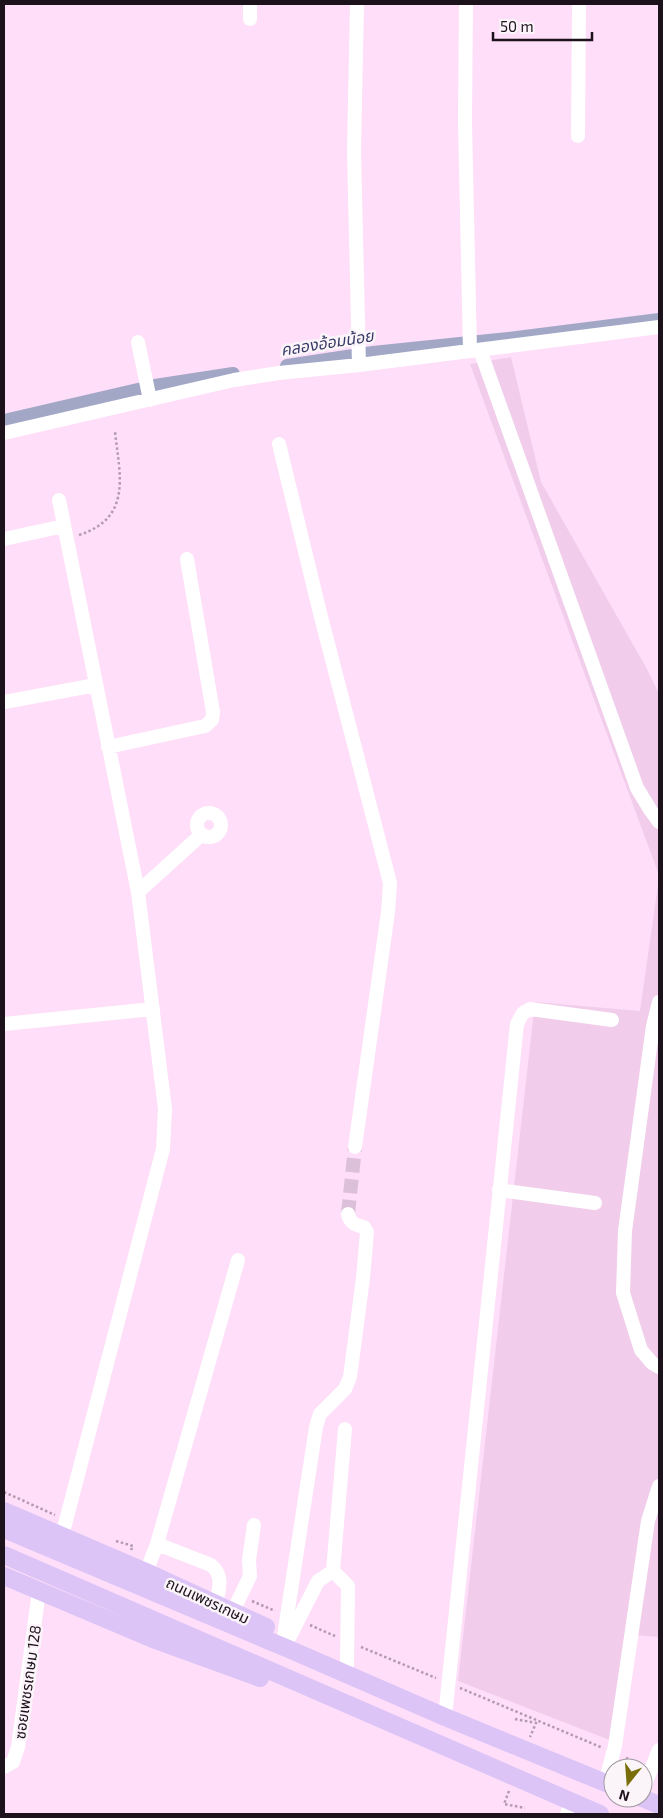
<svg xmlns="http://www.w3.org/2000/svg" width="663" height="1818" font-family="'Exo 2','Noto Sans Thai',sans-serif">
	<rect width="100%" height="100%" fill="#fedef9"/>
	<path fill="#f1cdeb" d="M511,357L541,482L648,671L659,694V875L470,364Z
		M659,878V1637L635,1635L620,1744L458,1681L535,1002L640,1011Z"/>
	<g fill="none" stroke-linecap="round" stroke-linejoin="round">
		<path stroke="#a3a7c6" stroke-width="14" d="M287,366L373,353L508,339L659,320
			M4,421L155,386L233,374"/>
		<path stroke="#dcbfd8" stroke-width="14" stroke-dasharray="14 7" stroke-linecap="butt" d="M348,1214L355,1147"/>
		<path stroke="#b39aaf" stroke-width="2.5" stroke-dasharray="2.5 2.5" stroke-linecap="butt" d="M79,535C132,518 120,476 115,432
			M4,1492L55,1515
			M116,1541L133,1546L131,1550
			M252,1601L275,1611
			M310,1625L335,1636
			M361,1647L436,1678
			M460,1688L603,1748
			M515,1719L536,1723L530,1737
			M626,1758L639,1763
			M509,1791L504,1804L525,1808"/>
		<path stroke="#fff" stroke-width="14" d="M357,4L354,151L359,365
			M466,4L465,122L470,351
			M250,19V4
			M578,136L579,4
			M138,342L150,400
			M480,350L637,788L651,811L659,822
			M4,433L234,380L279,373L359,365L659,327
			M279,444L320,613L390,883L388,912L355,1147
			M59,500L138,892L165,1109L163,1149L62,1536
			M4,539L64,526
			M4,702L96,685
			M108,747L205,726L212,720L213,712L187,559
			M197 825a12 12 0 1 1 24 0a12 12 0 1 1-24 0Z
			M138,892L201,835
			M659,1002L653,1026L625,1231L623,1293L641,1350L652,1363L659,1367
			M4,1024L153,1009
			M499,1190L595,1203
			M345,1429L333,1571L348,1586L347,1666
			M157,1544L211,1565C224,1576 219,1588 216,1604
			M146,1572L157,1544L238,1260
			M233,1611L250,1576L249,1560L254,1525
			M284,1636L316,1427L320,1414L345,1389L350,1377L363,1278L367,1232L364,1227C355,1225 350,1223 348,1214
			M289,1638L318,1581L333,1571
			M445,1717L517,1024L523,1013L530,1009L612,1020
			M4,1767L13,1762L18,1747L39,1591
			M605,1783L615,1746L648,1521L659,1486
			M643,1789L659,1750
			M567,1814L571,1802"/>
		<path stroke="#dcc4f7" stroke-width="18" d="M4,1511L146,1572L266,1627
			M4,1529L291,1650L445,1717L613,1786
			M4,1555L600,1814
			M4,1576L153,1639L260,1678
			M642,1798L659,1805"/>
	</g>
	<g text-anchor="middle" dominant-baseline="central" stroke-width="5" stroke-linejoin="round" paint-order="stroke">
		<g font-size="15" fill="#1c121b" stroke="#fbf5fa">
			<text transform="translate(208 1600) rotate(25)">ถนนเพชรเกษม</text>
			<text transform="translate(27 1682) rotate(-82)">ซอยเพชรเกษม 128</text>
		</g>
		<g font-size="16" font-style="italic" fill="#373a66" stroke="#fbf5fa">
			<text transform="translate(327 342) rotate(-9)">คลองอ้อมน้อย</text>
		</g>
	</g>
	<rect width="663" height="1818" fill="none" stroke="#1c121b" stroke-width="10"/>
	<g transform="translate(628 1783) rotate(197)"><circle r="24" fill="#fbf5fa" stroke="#a29aa1"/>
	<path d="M0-4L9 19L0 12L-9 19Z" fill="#786d09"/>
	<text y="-8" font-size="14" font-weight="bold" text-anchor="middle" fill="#1c121b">N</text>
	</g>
	<path d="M493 32v8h99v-8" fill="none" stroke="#1c121b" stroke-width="2.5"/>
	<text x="500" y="32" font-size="15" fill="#1c121b" stroke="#fbf5fa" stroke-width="4" paint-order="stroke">50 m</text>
</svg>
